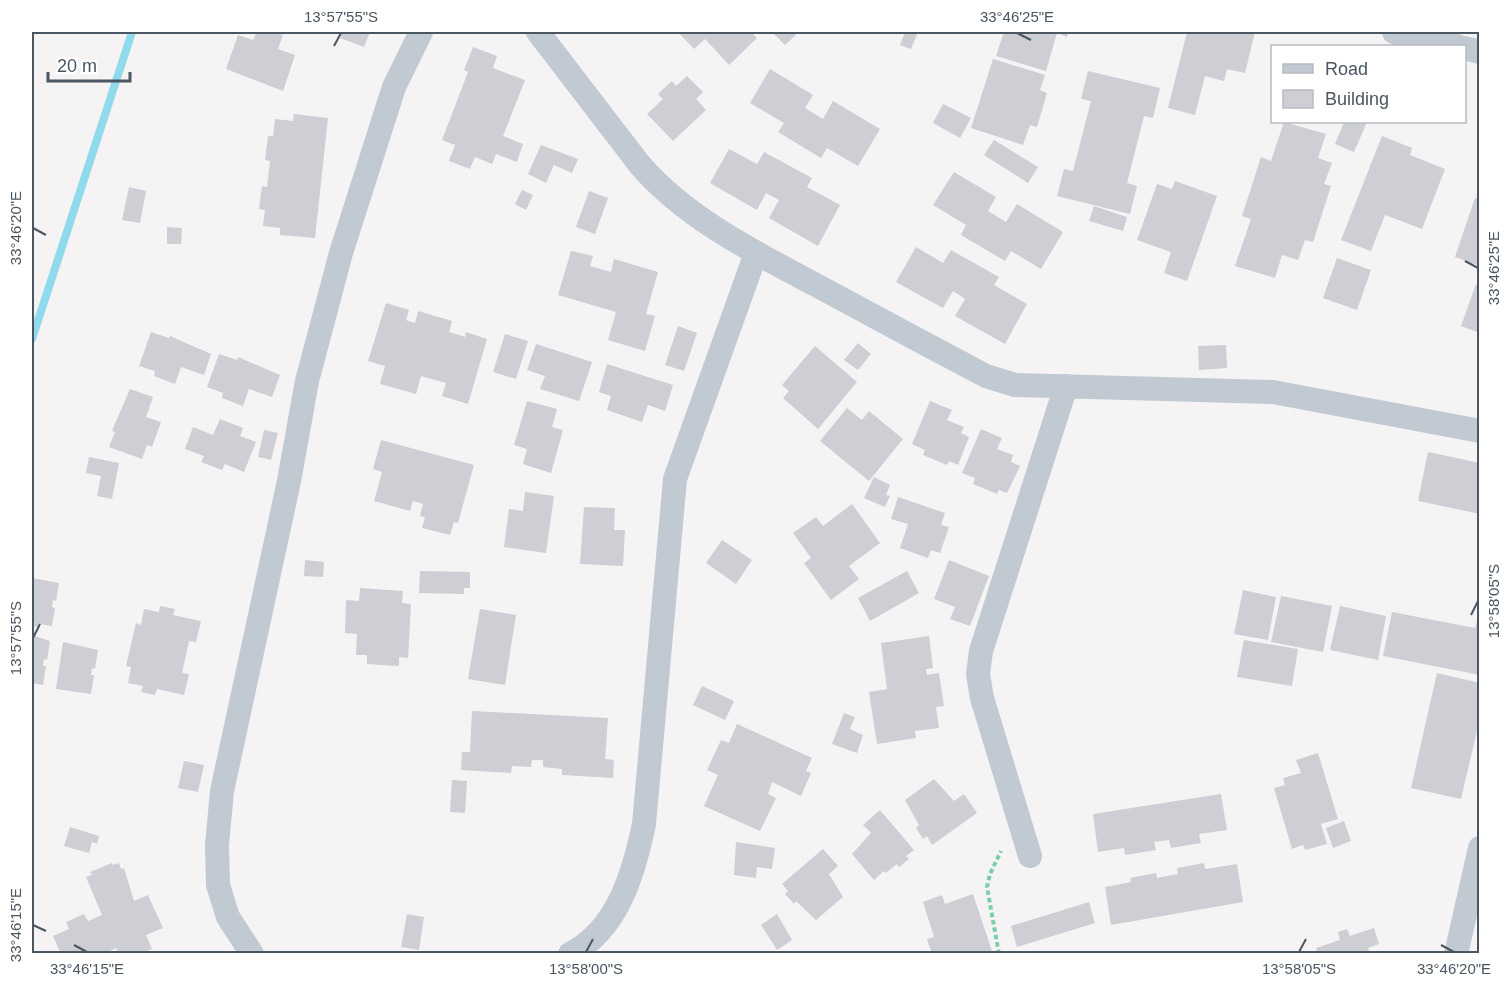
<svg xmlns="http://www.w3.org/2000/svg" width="1511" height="985" font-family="Helvetica,sans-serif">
	<rect width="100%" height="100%" fill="#f5f3f3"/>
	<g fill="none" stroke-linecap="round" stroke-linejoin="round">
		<path stroke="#90daee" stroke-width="8" d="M32,339L132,32"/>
	</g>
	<path fill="#cdcfd5" d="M257,32H274L283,35L278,49L295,55L283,91L226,69L238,35L253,40Z
		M342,32H370L364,47L340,38Z
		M678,32H751L757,38L729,65L705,39L694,49Z
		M772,32H792L796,35L785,45Z
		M905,32H918L911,49L900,45Z
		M1004,32H1068L1067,37L1057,33L1046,71L996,56Z
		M1187,32H1255L1245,73L1227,69L1224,81L1205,76L1195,115L1168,108Z
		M473,47L497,56L493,68L525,80L503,136L523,144L517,162L496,154L492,164L475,157L470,169L449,161L455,145L442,140L468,72L464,70Z
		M993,59L1045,75L1040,90L1047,93L1037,127L1030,125L1023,145L971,128Z
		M770,69L813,95L805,108L823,119L833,101L880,129L858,166L827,148L821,158L778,132L784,123L750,103Z
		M1088,71L1160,88L1153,118L1144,116L1127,183L1137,186L1130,214L1057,196L1064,169L1073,171L1091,101L1081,99Z
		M687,76L703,92L696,99L706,110L673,141L647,114L663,99L658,94L672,81L676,86Z
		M943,104L971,118L960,138L933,123Z
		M294,114L328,118L315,238L280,235V228L263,226L265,210L259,209L262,186L267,187L270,161L265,160L268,136H273L275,119L293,121Z
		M1284,122L1326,134L1318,158L1332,163L1324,184L1331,186L1313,242L1305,240L1298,260L1282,255L1275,278L1235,266L1251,219L1242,216L1261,157L1271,161Z
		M1344,122H1367L1354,152L1335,144Z
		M1382,136L1412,148L1410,155L1445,169L1422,229L1385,215L1371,251L1341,240Z
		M994,140L1038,167L1028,183L984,155Z
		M541,145L578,159L572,173L554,165L546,183L528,174Z
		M729,149L757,164L764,152L812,178L807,187L840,205L818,246L769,218L779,200L766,193L757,210L710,183Z
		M954,172L996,197L988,211L1006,222L1017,204L1063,232L1041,269L1011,251L1005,261L961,235L966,225L933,205Z
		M1175,181L1217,196L1187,281L1164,273L1171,252L1137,240L1157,184L1172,189Z
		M129,187L146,191L140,223L122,220Z
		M522,190L533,195L526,210L515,204Z
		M589,191L608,198L595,234L576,227Z
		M1475,198L1480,200V266L1455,257Z
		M1094,206L1127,217L1123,231L1089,221Z
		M167,227L182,228L181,244H167Z
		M916,247L943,263L951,250L999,277L994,285L1027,304L1005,344L955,316L965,299L953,291L943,308L896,282Z
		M571,251L593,256L590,266L611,272L614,259L658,272L646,314L655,316L645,351L608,340L616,312L558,295Z
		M1337,258L1371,270L1357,310L1323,298Z
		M1476,284L1480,285V333L1461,326Z
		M386,303L409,310L406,320L415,323L418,311L452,321L449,332L465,337L466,332L487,339L468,404L442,396L446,383L421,376L416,394L380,384L385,366L368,361Z
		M678,326L697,333L684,371L665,365Z
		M151,332L169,338L170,336L211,354L204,375L181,367L175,384L154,376L155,371L139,366Z
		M505,334L528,341L516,379L493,372Z
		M858,343L871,354L858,370L844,360Z
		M536,344L592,362L579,401L540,389L545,376L527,370Z
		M1226,345L1227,368L1199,370L1198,346Z
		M815,346L857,382L818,429L783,398L789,391L782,385Z
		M219,354L237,360L238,357L280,375L272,397L249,389L243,406L222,398L223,393L207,387Z
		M607,364L673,385L665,411L648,405L642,422L607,410L611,396L599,392Z
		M130,389L153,397L146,417L161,422L152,447L147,445L142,459L109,447L115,432L112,431Z
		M527,401L557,409L552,427L563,430L551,473L523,464L527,449L514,445Z
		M930,401L952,410L947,420L964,427L961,433L969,437L958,465L949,461L947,465L923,455L925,450L912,444Z
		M847,408L862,420L869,411L903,439L869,481L820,441Z
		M220,419L243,428L240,436L256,442L244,472L225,464L222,470L201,462L204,456L185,449L193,427L213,435Z
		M981,429L1002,438L997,449L1013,455L1011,462L1020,466L1007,493L999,490L997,494L973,484L975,478L962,473Z
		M264,430L278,433L271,460L258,457Z
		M381,440L474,465L458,523L454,522L450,535L422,528L425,517L420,516L423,504L413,501L410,511L374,501L382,472L373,469Z
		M1428,452L1480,463V514L1418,501Z
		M89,457L119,463L112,499L97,496L101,476L86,473Z
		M874,477L890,485L886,495L890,496L885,507L864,498Z
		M525,492L554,496L546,553L504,547L509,509L523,511Z
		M898,497L945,513L941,525L949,527L940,553L931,550L928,558L900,548L908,524L891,519Z
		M852,504L880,543L849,566L859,579L831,600L804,563L811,558L793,533L816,517L823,526Z
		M584,507L615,508L614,530H625L623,566L580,564Z
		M722,540L752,560L736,584L706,563Z
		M305,560L324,562L323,577L304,576Z
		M949,560L989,576L970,626L950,619L955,607L934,599Z
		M420,571L470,572V588H464V594L419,593Z
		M907,571L919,593L870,621L858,598Z
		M32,578L59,583L56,601L53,600L52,607L55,608L52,626L39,624L38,627L32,626Z
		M360,588L403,591L402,603L411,604L408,658L399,657V666L367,664V655H356L357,634L345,633L346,600L359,601Z
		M1243,590L1276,597L1268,640L1234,634Z
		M1281,596L1332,606L1323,652L1271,642Z
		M160,606L175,609L173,615L201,621L196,642L189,641L182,673L189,674L184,695L157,689L155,695L141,692L143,686L128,683L131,667L126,666L136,623L141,625L144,609L159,612Z
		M1340,606L1386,616L1378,660L1330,650Z
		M480,609L516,615L505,685L468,679Z
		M1480,611V675L1383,656L1392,612L1475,628Z
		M32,635L50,641L47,660L44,659L43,666H46L43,685L32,683Z
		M929,636L933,668L926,669L927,675L939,673L944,706L936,707L939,728L915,731L916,738L877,744L869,692L887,689L881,643Z
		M1244,640L1298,649L1292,686L1237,677Z
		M63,642L98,650L95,669L92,668L91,675H94L91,694L56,689Z
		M1437,673L1480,683V718L1461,799L1411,788Z
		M702,686L734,701L725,720L693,705Z
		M472,711L608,718L605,759L614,760L613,778L562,775V769L543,767V760H532L531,767L512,766L511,773L461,770L462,752H470Z
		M844,713L855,717L850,729L863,735L857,753L832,744Z
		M737,724L812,758L806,771L811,773L801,796L772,782L768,794L776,798L760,831L704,806L718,775L707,770L721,740L729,743Z
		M1318,753L1338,819L1321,824L1327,844L1305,850L1303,845L1292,849L1274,788L1285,785L1283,778L1301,773L1296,760Z
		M184,761L204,765L198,792L178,788Z
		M934,779L954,801L964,794L977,813L932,845L927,836L923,839L916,828L919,825L905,800Z
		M452,780L467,781L465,813L450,812Z
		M1221,794L1227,830L1199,834L1201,843L1171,848L1169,840L1154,842L1156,850L1125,855L1124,848L1098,852L1093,814Z
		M880,810L914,850L906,856L909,859L899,867L897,864L886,873L884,871L874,880L852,854L871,833L863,825Z
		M1344,821L1351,841L1333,848L1326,828Z
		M70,827L99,836L97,844L92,842L89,853L64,846Z
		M736,842L775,848L772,869L757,867L756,878L734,875Z
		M823,849L838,866L829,874L843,897L816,920L796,901L794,904L785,894L788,891L782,884Z
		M112,863L113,865L119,863L121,869L124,868L134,901L148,895L163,928L146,935L152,949L140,954H119L116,948L104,954H61L53,936L69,929L66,922L84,914L88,921L102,915L86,877L92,875L90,872Z
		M1204,863L1205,869L1237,864L1243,902L1111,925L1105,887L1131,882L1130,878L1156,873L1157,878L1178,874L1177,868Z
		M973,894L993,954H932L927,939L934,937L923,902L942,895L945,904Z
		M1089,902L1095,923L1017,947L1011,926Z
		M407,914L424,917L419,950L401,947Z
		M777,914L792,940L777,950L761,925Z
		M1374,928L1379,944L1368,948L1370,954H1318L1316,948L1340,940L1338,932L1347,929L1350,936Z"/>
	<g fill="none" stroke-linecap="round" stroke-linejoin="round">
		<path stroke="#7ad0a6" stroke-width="4" stroke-dasharray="4.5 3" stroke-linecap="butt" d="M999,954L987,887L990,874L1001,851"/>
		<path stroke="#c1cad2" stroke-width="24" d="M538,32L640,165C687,219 754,252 816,285C873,316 929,346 986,376L1015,385L1273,392L1480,431
			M1394,32L1457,46
			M1464,48L1480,52
			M1030,856L982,698L978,674L981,651L1066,386
			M252,954L228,917L218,885L217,845L222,791L289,481L307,381L341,253L394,87L421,32
			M570,954C618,930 634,872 644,824L675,479L756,253
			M1456,954L1480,848"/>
	</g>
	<path fill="none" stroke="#4a5661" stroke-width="2" d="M1017,33L1031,40M334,46L341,33M33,228L46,235M1465,261L1478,268M1471,615L1478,601M33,638L40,624M33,925L46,931M74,945L87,952M1441,945L1454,952M586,952L593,939M1299,952L1306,939"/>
	<rect width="1511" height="985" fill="none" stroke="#ffffff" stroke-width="66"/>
	<rect x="1271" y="45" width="195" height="78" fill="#ffffff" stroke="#b7bbc0" stroke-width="1.5"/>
	<rect x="1283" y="64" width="30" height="9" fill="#c1cad2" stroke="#b7bbc0" stroke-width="1.5"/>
	<text x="1325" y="75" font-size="18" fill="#4a5661">Road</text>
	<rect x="1283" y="90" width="30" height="18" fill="#cdcfd5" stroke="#b7bbc0" stroke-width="1.5"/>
	<text x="1325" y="105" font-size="18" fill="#4a5661">Building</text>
	<path d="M48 72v9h82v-9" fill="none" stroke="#4a5661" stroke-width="3"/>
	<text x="57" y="72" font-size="18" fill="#4a5661" stroke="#ffffff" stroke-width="4.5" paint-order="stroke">20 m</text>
	<rect x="33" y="33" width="1445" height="919" fill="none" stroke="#4a5661" stroke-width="2"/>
	<g font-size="15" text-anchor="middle" fill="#4a5661">
		<text x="341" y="22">13°57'55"S</text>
		<text x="1017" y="22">33°46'25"E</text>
		<text transform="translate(16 228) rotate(-90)" y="5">33°46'20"E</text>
		<text transform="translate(1494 268) rotate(-90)" y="5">33°46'25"E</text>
		<text transform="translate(1494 601) rotate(-90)" y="5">13°58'05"S</text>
		<text transform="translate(16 638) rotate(-90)" y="5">13°57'55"S</text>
		<text transform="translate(16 925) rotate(-90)" y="5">33°46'15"E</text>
		<text x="87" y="974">33°46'15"E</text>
		<text x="586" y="974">13°58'00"S</text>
		<text x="1299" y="974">13°58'05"S</text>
		<text x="1454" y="974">33°46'20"E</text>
	</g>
</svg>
